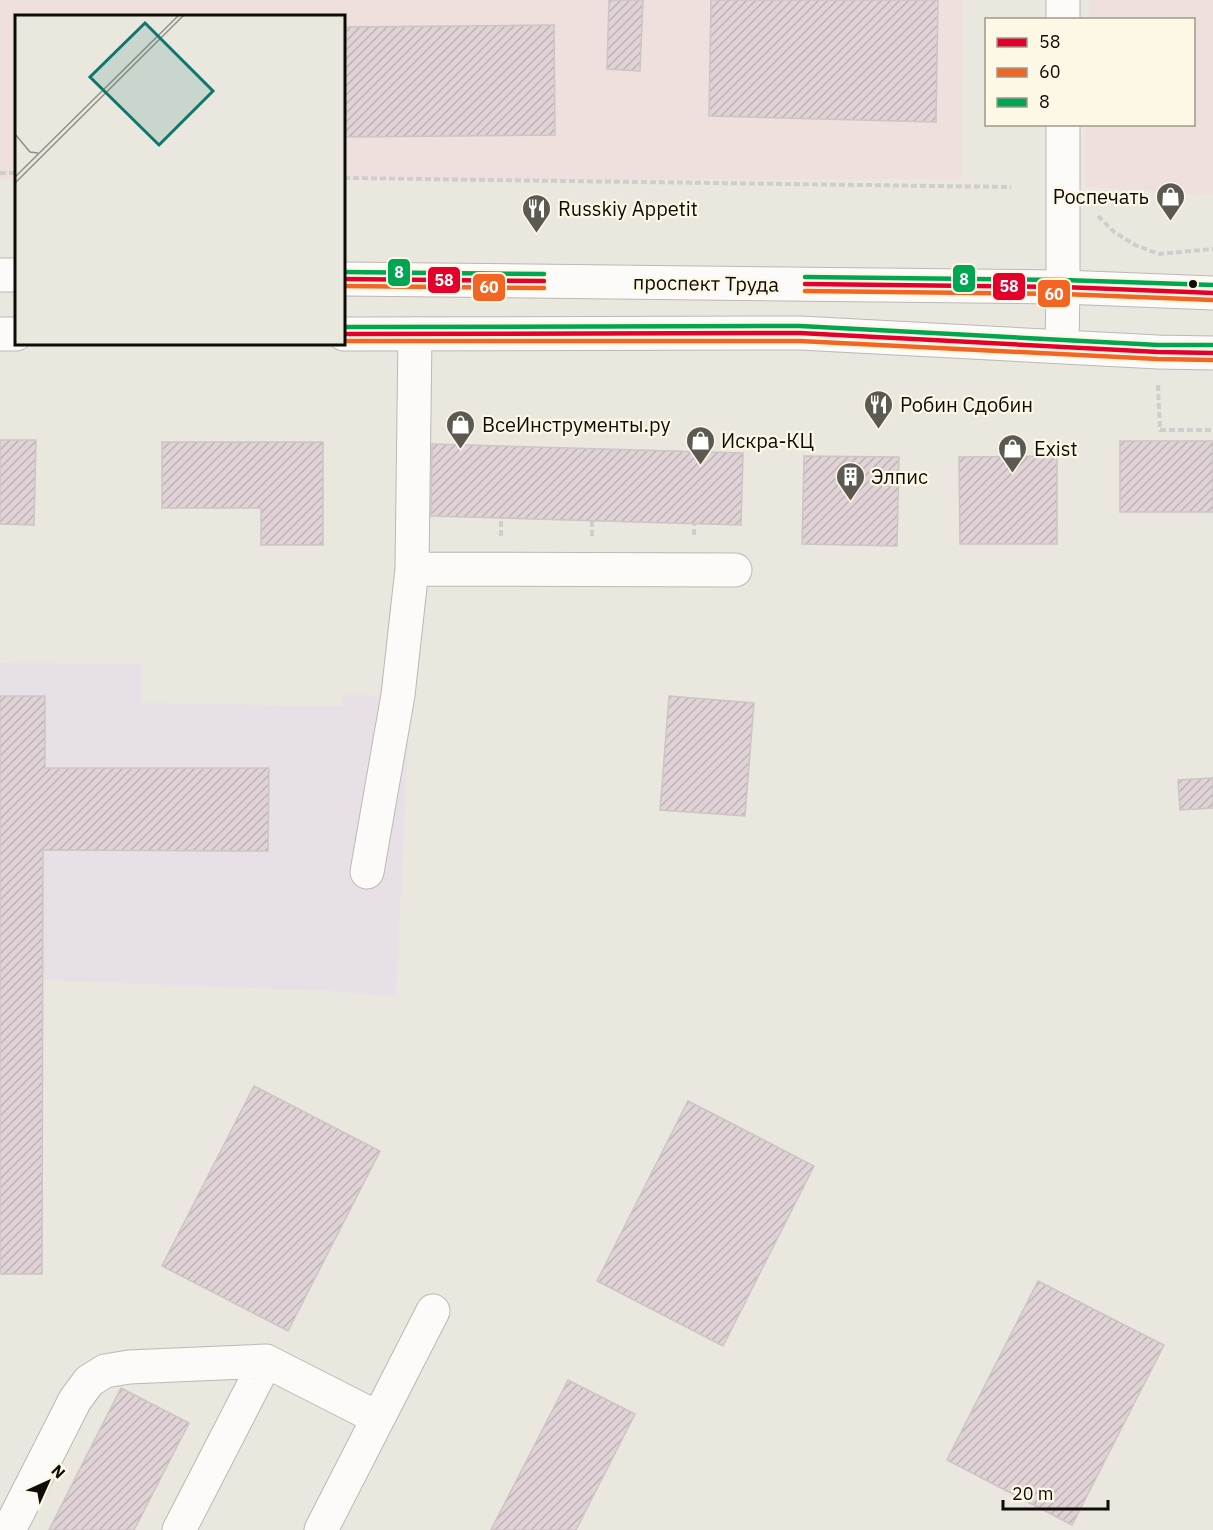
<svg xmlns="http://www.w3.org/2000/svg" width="1213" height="1530" font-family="'IBM Plex Sans',sans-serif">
	<defs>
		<pattern id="building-hatch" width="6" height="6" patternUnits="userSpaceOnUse" patternTransform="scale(1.5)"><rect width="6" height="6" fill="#e0d2d6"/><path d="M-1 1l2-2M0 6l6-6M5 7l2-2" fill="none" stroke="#bfb3b6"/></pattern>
	</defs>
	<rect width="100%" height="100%" fill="#eae7de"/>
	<path fill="#e8e0e7" d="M0,663L141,664V703L342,706L343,695L410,696L396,997L331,991L43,980L0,981Z"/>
	<path fill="#efdfdd" d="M0,0H963L961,179L344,180V16H16V180H0Z
		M1089,0H1213V194L1085,187L1086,125L1194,124V20L1089,19Z"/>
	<path fill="url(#building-hatch)" stroke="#cac6c4" stroke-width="1.5" d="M609,0H643L640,71L607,69Z
		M711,0H938L936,122L709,116Z
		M554,25L555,135L344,137V27Z
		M0,440H36L34,525L0,524Z
		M1120,441H1213V512H1120Z
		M162,442H323V545H261V508H162Z
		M432,444L743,453L741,525L431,516Z
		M804,456L899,457L897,546L802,544Z
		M1057,456V544H960L959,457Z
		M0,696H45V768H269L268,851L43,850L42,1274H0Z
		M669,696L754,703L745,816L660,810Z
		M1213,778V808L1180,810L1178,780Z
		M254,1086L380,1151L288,1331L162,1266Z
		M688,1101L814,1166L723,1346L597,1281Z
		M1038,1281L1164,1345L1072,1525L947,1460Z
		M568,1380L635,1414L586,1510L576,1530H491Z
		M121,1388L189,1423L134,1530H49Z"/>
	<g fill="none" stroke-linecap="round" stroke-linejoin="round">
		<defs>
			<path id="minor" d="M1063,20V0
				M1063,124V287
				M412,569L735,570
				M367,872L398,695L412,569L415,334
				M9,1530L75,1400L89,1381L105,1371L129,1367L266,1361L378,1418
				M179,1530L266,1361
				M321,1530L433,1311"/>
			<path id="major" d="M0,275H16
				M344,279L1063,287L1213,293
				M0,334H16
				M344,334L800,333L1158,352L1213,353
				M1062,347L1063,287"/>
		</defs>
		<use href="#minor" stroke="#bcb9b2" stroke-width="35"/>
		<use href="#major" stroke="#bcb9b2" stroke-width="35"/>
		<path stroke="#d0cecc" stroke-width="4" stroke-dasharray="6 3" stroke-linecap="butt" d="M0,173H16
			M344,178L1011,187
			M1098,216L1113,231L1135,245L1159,254L1213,249
			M1158,385L1160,430H1213
			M592,521V536
			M694,535V524
			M501,536V519"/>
		<use href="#minor" stroke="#fcfbfa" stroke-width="33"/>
		<use href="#major" stroke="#fcfbfa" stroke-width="33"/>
		<defs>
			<path id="bus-1" d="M344,279L544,281
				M805,284L1063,287L1213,293
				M344,334L800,333L1158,352L1213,353"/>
			<path id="bus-2" d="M344,286L544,288
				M805,291L1063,294L1213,300
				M344,341H800L1158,359L1213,360"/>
			<path id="bus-3" d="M344,272L544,274
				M805,277L1063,280L1213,285
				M344,327L800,326L1158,345H1213"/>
		</defs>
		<use href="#bus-1" stroke="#fdf8e5" stroke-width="9"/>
		<use href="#bus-2" stroke="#fdf8e5" stroke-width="9"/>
		<use href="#bus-3" stroke="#fdf8e5" stroke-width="9"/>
		<use href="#bus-1" stroke="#e4002b" stroke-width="4.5"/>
		<use href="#bus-2" stroke="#f26522" stroke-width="4.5"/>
		<use href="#bus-3" stroke="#00a651" stroke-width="4.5"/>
	</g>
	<defs>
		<symbol id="shop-pin" viewBox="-11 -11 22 30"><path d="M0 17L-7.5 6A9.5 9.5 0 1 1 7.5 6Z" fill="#5b5952" stroke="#fdf8e5"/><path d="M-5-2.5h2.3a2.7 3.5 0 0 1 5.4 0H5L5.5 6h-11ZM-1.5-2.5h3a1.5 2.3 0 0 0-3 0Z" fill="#fff"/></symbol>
		<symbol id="restaurant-pin" viewBox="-11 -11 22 30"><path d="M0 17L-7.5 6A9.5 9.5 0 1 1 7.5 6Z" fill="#5b5952" stroke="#fdf8e5"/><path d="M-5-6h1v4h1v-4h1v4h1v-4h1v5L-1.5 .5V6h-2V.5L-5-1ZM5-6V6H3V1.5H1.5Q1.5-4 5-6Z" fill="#fff"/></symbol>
		<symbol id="building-pin" viewBox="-11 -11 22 30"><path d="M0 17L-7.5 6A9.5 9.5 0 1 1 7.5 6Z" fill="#5b5952" stroke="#fdf8e5"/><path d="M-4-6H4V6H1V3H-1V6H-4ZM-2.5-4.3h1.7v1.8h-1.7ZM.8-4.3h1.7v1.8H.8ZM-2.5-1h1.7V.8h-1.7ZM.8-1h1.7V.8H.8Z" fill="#fff"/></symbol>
	</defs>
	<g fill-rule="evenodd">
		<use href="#shop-pin" x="1154" y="180" width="33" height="45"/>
		<use href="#restaurant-pin" x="520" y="192" width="33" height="45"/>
		<use href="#restaurant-pin" x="862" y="388" width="33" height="45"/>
		<use href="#shop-pin" x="444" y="408" width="33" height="45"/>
		<use href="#shop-pin" x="684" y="424" width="33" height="45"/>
		<use href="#shop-pin" x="996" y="432" width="33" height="45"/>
		<use href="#building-pin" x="834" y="460" width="33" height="45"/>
	</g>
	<circle fill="#0e0c06" stroke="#fdf8e5" stroke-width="2" cx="1193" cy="284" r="5"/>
	<g text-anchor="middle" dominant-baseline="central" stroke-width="4.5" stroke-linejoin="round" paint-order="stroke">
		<g font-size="20" fill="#0e0c06" stroke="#fdf8e5" text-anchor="start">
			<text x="1149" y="196" text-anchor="end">Роспечать</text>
			<text x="558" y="208">Russkiy Appetit</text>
			<text x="900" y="404">Робин Сдобин</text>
			<text x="482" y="424">ВсеИнструменты.ру</text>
			<text x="721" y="440">Искра-КЦ</text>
			<text x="1034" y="448">Exist</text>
			<text x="871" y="476">Элпис</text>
		</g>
		<g font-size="20" fill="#0e0c06" stroke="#fdf8e5">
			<text transform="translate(706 283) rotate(1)">проспект Труда</text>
		</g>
	</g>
	<g transform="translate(15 15)">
		<rect width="330" height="330" fill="#eae7de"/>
		<path fill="none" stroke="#928f88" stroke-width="1.5" d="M0,119L15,137L23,138M0,162L164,0M0,168L169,0"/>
		<path fill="#0f766e" fill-opacity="0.15" stroke="#0f766e" stroke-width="3" d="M130,8L198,76L144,130L75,62Z"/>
		<rect width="330" height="330" fill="none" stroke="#0e0c06" stroke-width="3"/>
	</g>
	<g stroke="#fdf8e5" stroke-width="2">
		<rect x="387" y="258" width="24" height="29" rx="6" fill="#00a651"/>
		<rect x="952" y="264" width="24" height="29" rx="6" fill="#00a651"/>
		<rect x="427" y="266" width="34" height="28" rx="6" fill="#e4002b"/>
		<rect x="992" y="272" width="34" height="29" rx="6" fill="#e4002b"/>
		<rect x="472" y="273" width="34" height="29" rx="6" fill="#f26522"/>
		<rect x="1037" y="279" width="34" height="29" rx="6" fill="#f26522"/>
	</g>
	<g font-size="16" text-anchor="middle" font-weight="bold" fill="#fff">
		<text x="399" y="278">8</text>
		<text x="964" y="285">8</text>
		<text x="444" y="286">58</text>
		<text x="1009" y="292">58</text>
		<text x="489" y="293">60</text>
		<text x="1054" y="300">60</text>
	</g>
	<rect x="985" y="18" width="210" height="108" fill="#fdf8e5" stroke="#9d9a8c" stroke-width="1.5"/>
	<rect x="997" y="38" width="30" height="9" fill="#e4002b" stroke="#9d9a8c" stroke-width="1.5"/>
	<text x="1039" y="48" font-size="18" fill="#0e0c06">58</text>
	<rect x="997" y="68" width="30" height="9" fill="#f26522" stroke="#9d9a8c" stroke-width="1.5"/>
	<text x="1039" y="78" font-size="18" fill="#0e0c06">60</text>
	<rect x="997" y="98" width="30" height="9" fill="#00a651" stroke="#9d9a8c" stroke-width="1.5"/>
	<text x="1039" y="108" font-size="18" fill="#0e0c06">8</text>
	<g transform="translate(48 1482) rotate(45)" stroke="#fdf8e5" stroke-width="4.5" paint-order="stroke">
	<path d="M0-4.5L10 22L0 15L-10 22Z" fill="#0e0c06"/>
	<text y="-9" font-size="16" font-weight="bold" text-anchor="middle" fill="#0e0c06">N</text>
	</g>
	<path d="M1003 1500v9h105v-9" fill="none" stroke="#0e0c06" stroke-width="3"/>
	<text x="1012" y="1500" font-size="18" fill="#0e0c06" stroke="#fdf8e5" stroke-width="4.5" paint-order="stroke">20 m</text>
</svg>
